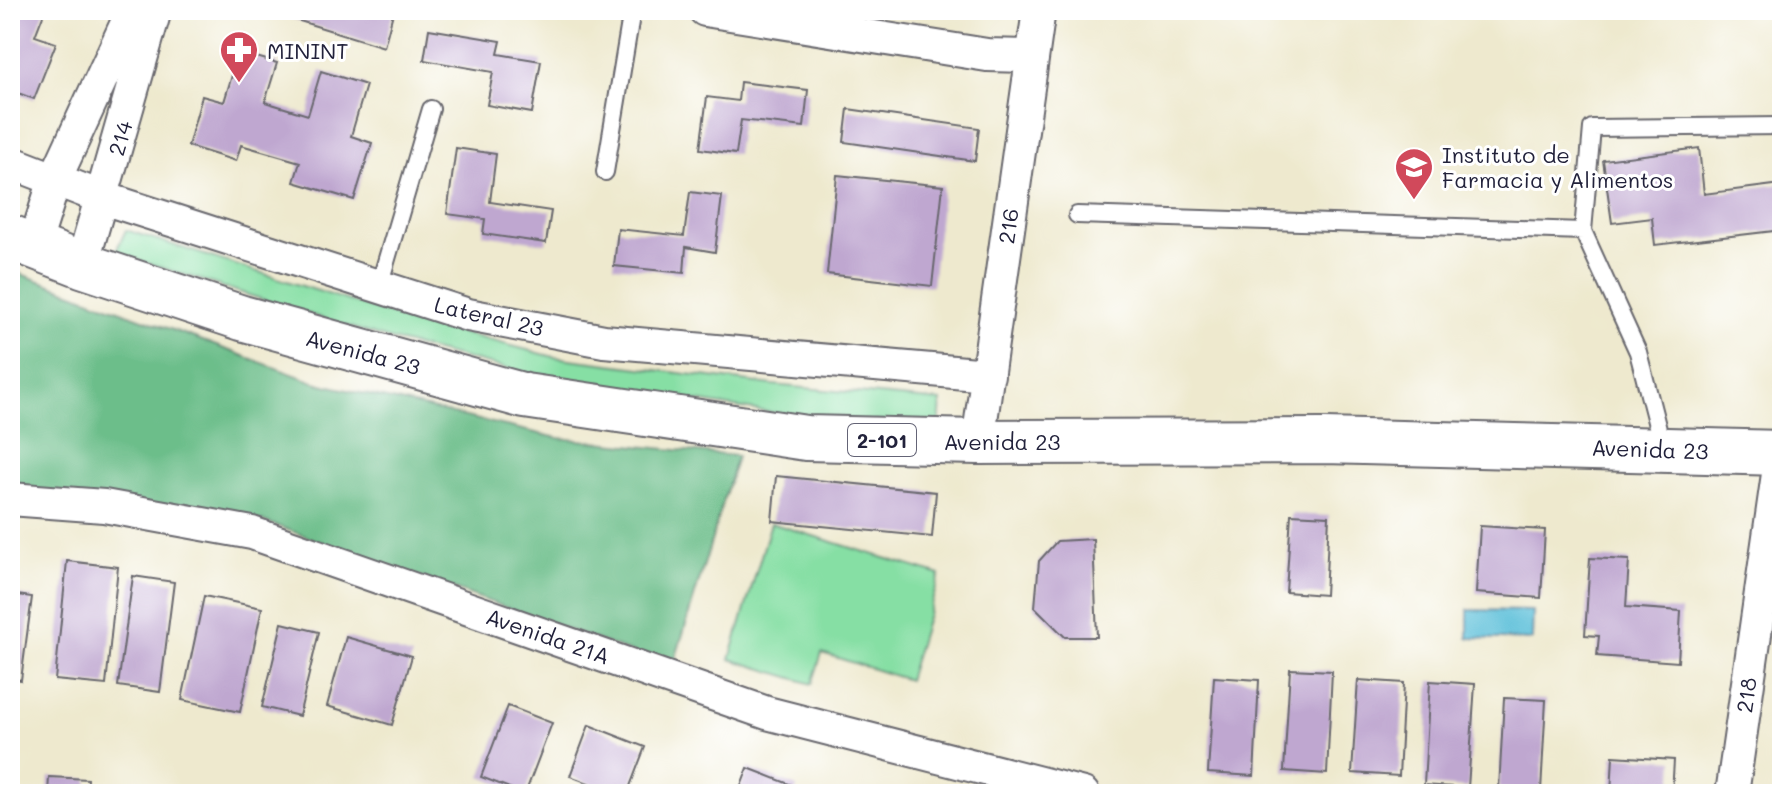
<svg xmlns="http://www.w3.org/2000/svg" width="1792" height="804" font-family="Mali,sans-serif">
	<rect width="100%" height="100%" fill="#fff"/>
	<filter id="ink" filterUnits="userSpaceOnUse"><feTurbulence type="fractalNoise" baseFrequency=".0125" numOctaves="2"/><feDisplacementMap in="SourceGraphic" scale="16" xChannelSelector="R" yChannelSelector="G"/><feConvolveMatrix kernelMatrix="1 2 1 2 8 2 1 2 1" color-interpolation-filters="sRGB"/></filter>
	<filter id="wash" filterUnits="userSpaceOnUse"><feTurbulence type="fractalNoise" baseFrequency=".006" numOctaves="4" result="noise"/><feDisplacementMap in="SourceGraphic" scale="32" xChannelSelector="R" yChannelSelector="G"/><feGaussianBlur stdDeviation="1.8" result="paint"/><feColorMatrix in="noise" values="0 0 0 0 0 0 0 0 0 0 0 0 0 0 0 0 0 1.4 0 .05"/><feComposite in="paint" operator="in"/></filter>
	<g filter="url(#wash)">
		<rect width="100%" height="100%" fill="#eee9ce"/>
		<path fill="#86dfa4" stroke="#548070" stroke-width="2" d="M126,230L400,317L554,357L773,385L941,401L939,427L768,412L549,379L388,339L115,253Z
			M771,523L940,575L908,680L822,653L812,684L730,659Z"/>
		<path fill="#6cbe8a" stroke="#477062" stroke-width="2" d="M10,270L317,383L558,438L737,456L673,667L263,521L10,491Z"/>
		<path fill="#5bbfd9" stroke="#3e708a" stroke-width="2" d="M1468,610L1533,611L1532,640L1468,638Z"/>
		<g id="blocks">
			<path fill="#bfa7d0" d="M10,10H45L35,36L56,43L34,99L10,90Z
				M264,10H382L393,13L384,47Z
				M429,29L501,41L498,54L541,61L532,113L487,105L493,72L424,60Z
				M239,52L277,63L265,102L308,115L321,71L366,85L351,136L372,143L354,200L294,182L300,162L241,145L236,161L188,146L202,96L224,102Z
				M740,82L808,90L804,127L741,120L736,154L700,149L707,97L738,101Z
				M848,109L979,128L975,161L844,142Z
				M456,148L496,154L490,202L551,211L546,243L483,234L485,219L447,214Z
				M1699,148L1704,194L1782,184V230L1655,245L1652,218L1612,223L1603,160Z
				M837,175L943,186L932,286L827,274Z
				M690,192L722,196L715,252L686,247L684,273L614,266L618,229L684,236Z
				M776,476L936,492L932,537L772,521Z
				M1291,514L1329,516L1325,595L1286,592Z
				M1480,526L1545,530L1541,598L1476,593Z
				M1093,539L1097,637H1065L1035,607L1039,561L1057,541Z
				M1590,558L1629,560L1626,607L1681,611L1678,662L1597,656L1599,636L1585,635Z
				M67,561L118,567L106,685L55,680Z
				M133,576L174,582L160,692L118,686Z
				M10,594L32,597L21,680L10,678Z
				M204,596L262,608L240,712L182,700Z
				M282,623L319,632L299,716L262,707Z
				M346,637L412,656L392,725L327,706Z
				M1290,669L1332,671L1327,774L1284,771Z
				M1214,677L1259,680L1254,776L1208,773Z
				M1358,680L1404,683L1399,776L1352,773Z
				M1430,681L1475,684L1468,788L1424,785Z
				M1504,698L1546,700L1541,791L1499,789Z
				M508,706L552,723L525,794L481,777Z
				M589,725L645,747L627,794H617L570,776Z
				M1613,756L1674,760L1672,794H1611Z
				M748,768L797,787L795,794H738Z
				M49,777L88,779L87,794H48Z"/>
		</g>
	</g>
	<g filter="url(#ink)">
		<use href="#blocks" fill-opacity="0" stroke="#69686e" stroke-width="2"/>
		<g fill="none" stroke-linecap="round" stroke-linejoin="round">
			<defs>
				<path id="service" d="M605,172L632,10
					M1077,215L1583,231
					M379,286L431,109
					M1663,449L1638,352L1583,231L1592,128L1782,126"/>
				<path id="minor" d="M705,10L987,55L1032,56
					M10,162L103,198L468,315L604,341L988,375
					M34,246L55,179L133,10
					M82,265L155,10
					M978,442L1039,10
					M10,499L104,506L252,533L767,713L1083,794
					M1732,794L1781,453"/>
				<path id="primary" d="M10,237L82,265L242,318L525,396L806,438L978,442L1325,441L1782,453"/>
			</defs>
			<use href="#service" stroke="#69686e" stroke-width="20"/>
			<use href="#minor" stroke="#69686e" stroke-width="36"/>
			<use href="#primary" stroke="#69686e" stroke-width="48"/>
			<use href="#service" stroke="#fff" stroke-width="16"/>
			<use href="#minor" stroke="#fff" stroke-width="32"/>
			<use href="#primary" stroke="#fff" stroke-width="44"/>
		</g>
	</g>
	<defs>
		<symbol id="pharmacy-pin" viewBox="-11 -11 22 30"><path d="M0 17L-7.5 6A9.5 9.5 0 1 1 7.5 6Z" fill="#d1495b" stroke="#fff"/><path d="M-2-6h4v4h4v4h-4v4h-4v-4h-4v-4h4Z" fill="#fff"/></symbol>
		<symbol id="university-pin" viewBox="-11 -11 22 30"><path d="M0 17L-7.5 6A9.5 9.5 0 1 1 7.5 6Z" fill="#d1495b" stroke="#fff"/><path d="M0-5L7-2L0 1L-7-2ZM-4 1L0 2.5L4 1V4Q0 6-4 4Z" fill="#fff"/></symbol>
	</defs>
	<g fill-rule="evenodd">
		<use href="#pharmacy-pin" x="217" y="28" width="44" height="60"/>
		<use href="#university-pin" x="1392" y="145" width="44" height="60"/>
	</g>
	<g text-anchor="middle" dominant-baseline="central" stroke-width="6" stroke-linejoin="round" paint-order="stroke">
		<rect fill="#fff" stroke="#646476" stroke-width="2" x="848" y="424" width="68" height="32" rx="6"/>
		<g font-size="20" font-weight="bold" fill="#22223b">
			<text x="882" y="440">2-101</text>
		</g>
		<g font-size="22" fill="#22223b" stroke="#fff" text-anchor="start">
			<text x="267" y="50">MININT</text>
			<text x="1442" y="154">Instituto de<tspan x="1442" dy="25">Farmacia y Alimentos</tspan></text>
		</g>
		<g font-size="22" fill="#22223b" stroke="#fff">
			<text transform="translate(120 138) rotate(-74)">214</text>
			<text transform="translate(1008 226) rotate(-82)">216</text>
			<text transform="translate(489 316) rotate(13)">Lateral 23</text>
			<text transform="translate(363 352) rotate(15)">Avenida 23</text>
			<text x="1002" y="441">Avenida 23</text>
			<text transform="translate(1650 449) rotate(2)">Avenida 23</text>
			<text transform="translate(548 636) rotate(19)">Avenida 21A</text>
			<text transform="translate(1746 695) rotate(-82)">218</text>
		</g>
	</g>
	<rect width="1792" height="804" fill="none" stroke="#fff" stroke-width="40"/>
</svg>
